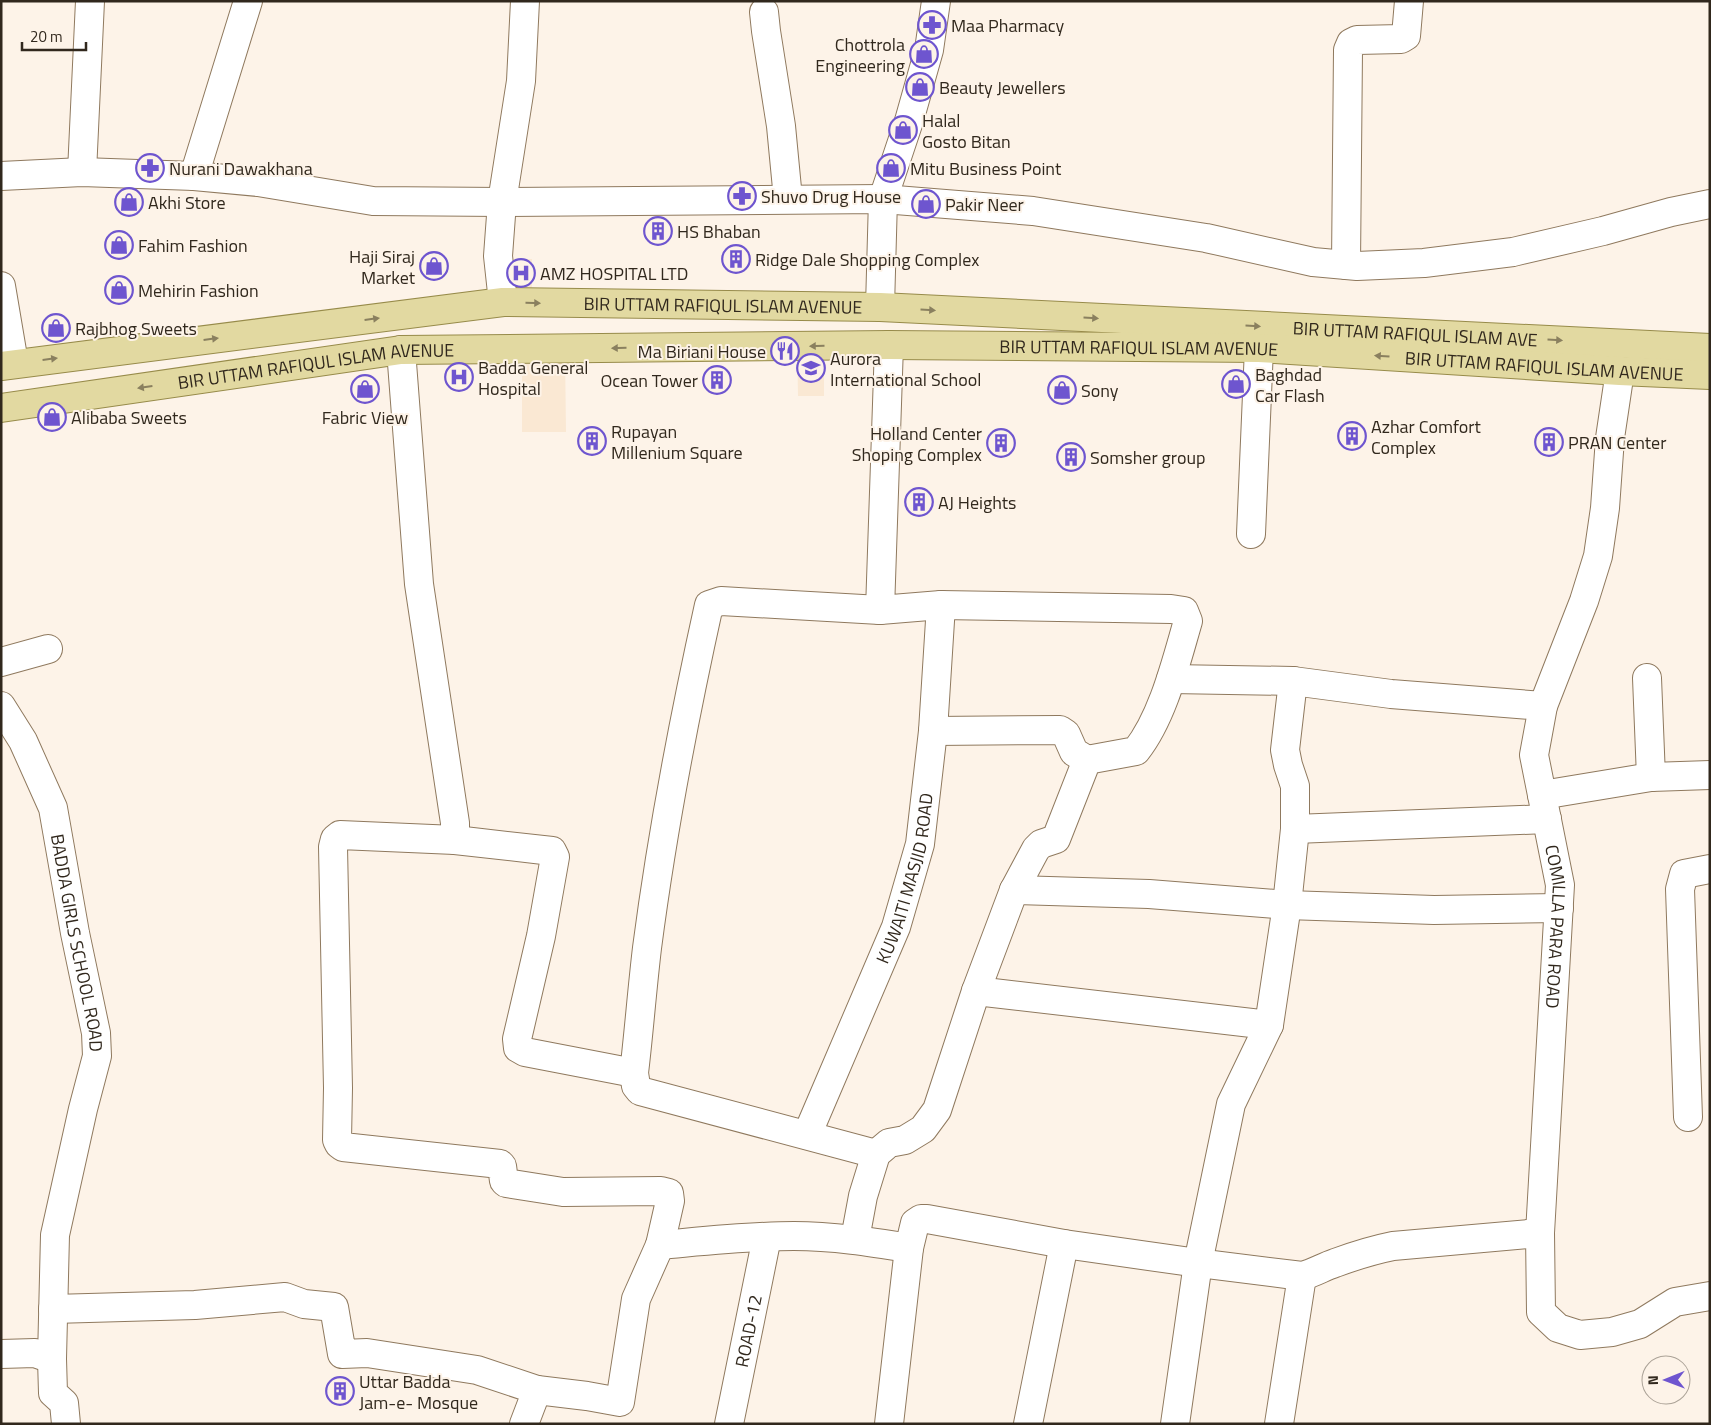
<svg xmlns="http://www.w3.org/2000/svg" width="1711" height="1425" font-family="'Titillium Web',sans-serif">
	<rect width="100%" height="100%" fill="#fdf3e8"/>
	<path fill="#fae8d3" d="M510,259H532V288H510Z
		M824,340V396H798L797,341Z
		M522,351H565L566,432H522Z"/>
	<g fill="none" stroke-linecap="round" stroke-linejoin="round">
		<defs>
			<g id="minor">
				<path d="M764,12L766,31L781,126L788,199"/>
				<path d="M82,172L90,1"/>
				<path d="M1,176L82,172L194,176L258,182L373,201L502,202L883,199L1033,211L1206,238L1313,262L1357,266L1424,263L1513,252L1603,231L1671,212L1710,204"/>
				<path d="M194,176L248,1"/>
				<path d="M1346,265L1348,50L1351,43L1357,40L1401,39L1406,36L1409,1"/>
				<path d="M1,286L14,363"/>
				<path d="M503,302L498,256L502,202L521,81L525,1"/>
				<path d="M880,307L883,199L909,121L929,50L936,1"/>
				<path d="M401,350L419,584L455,823V840L340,835L335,839L333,847L338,1088L337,1140L339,1144L343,1147L500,1164L502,1166L504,1181L506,1183L563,1192L661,1191L669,1193L670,1201L660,1245L636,1299L620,1402L587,1396L537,1390"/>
				<path id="s1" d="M1620,371L1610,438L1605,508L1598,556L1584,601L1543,706L1534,755L1560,885L1540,1233L1541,1312L1558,1328L1580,1335L1612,1332L1640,1324L1675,1302L1710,1296"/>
				<path d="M1251,534L1259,348"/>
				<path d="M1,662L48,649"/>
				<path d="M1647,678L1651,777"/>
				<path d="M1171,679L1293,681L1391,694L1543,706"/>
				<path id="s2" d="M1,706L23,741L53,808L75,933L96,1033L97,1056L83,1109L55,1235L52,1359L35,1353L1,1354"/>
				<path d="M933,731L1060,730L1066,734L1074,752L1087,760"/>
				<path d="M1542,795L1651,777L1710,775"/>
				<path d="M1295,829L1547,819"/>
				<path d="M455,840L552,851L555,857L541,936L517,1039L518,1048L525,1052L634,1073"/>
				<path d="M1014,890L1149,894L1287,905L1434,910L1559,908"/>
				<path d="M976,991L1269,1025"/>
				<path d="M1688,1117L1680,889L1684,874L1710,869"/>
				<path id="s3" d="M807,1135L896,927L920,844L933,731L941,605"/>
				<path d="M876,1154L640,1091L636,1086L634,1073C639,1031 642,990 647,948C662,833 684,718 709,605L721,601L880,610"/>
				<path d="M855,1239L863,1196L876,1154L889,1143L905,1140L923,1129L937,1110L976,991L1014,890L1036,849L1041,844L1056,839L1087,760L1136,751C1163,717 1176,662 1188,621L1184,611L1171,609L941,605L880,610L889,345"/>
				<path d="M660,1245C705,1241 749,1236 794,1236C833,1236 871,1242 909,1248"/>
				<path d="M53,1309L195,1305L285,1297L304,1304L334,1307L342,1354L367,1353L477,1370L537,1390L524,1424"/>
				<path d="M52,1359L53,1393L64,1403L66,1424"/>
				<path id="s4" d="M729,1424L767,1237"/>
				<path d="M889,1424L909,1248L915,1223L921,1219H927L1064,1244L1198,1263L1302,1276C1314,1273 1323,1267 1335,1263C1354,1256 1373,1250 1393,1246L1540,1233"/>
				<path d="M1028,1424L1064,1244"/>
				<path d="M1175,1424L1198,1263L1231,1104L1269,1025L1287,905L1295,829V786L1288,765L1285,750L1293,681"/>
				<path d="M1279,1424L1302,1276"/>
			</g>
			<g id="major">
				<path id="s5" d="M1,366L503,302L880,307L1710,348"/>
				<path id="s6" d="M1,408L401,350L889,345L1259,348L1620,371L1710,375"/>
			</g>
		</defs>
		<use href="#minor" stroke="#8f795e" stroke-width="30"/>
		<use href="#major" stroke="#978b4a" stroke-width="30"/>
		<use href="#minor" stroke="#fff" stroke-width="28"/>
		<use href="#major" stroke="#e2d9a1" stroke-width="28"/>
	</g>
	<defs><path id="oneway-solid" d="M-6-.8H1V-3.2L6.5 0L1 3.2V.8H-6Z" transform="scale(1.25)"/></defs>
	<g fill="#8a805f">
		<use href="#oneway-solid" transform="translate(533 303) rotate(1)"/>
		<use href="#oneway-solid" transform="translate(928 310) rotate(3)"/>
		<use href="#oneway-solid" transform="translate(1091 318) rotate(3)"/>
		<use href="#oneway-solid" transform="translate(372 319) rotate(-7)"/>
		<use href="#oneway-solid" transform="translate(1253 326) rotate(3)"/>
		<use href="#oneway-solid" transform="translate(211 339) rotate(-7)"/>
		<use href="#oneway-solid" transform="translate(1555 340) rotate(3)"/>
		<use href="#oneway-solid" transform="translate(817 346) rotate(179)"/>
		<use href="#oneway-solid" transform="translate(619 348) rotate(179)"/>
		<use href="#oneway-solid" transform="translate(1382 356) rotate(-176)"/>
		<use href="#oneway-solid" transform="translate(50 359) rotate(-7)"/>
		<use href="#oneway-solid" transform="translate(145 387) rotate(172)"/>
	</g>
	<defs>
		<symbol id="pharmacy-ring" viewBox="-11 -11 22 22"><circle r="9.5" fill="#fdf3e8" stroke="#6e55cf" stroke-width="1.5"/><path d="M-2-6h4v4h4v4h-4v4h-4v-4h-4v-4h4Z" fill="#6e55cf"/></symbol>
		<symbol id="shop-ring" viewBox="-11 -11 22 22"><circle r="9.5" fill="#fdf3e8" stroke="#6e55cf" stroke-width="1.5"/><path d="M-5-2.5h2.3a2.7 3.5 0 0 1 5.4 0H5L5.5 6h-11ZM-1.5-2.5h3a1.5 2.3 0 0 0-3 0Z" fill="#6e55cf"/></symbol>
		<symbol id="building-ring" viewBox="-11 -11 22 22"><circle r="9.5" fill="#fdf3e8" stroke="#6e55cf" stroke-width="1.5"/><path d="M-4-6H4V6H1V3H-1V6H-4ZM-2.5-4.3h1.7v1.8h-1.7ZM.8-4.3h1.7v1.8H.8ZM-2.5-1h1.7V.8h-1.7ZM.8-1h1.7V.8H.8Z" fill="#6e55cf"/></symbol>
		<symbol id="hospital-ring" viewBox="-11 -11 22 22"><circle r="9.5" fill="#fdf3e8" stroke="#6e55cf" stroke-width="1.5"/><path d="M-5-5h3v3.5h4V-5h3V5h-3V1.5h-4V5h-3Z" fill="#6e55cf"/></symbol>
		<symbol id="restaurant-ring" viewBox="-11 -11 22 22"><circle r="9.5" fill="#fdf3e8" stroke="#6e55cf" stroke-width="1.5"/><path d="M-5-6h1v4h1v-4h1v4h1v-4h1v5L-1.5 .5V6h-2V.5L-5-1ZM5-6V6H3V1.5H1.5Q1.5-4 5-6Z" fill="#6e55cf"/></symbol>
		<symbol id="school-ring" viewBox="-11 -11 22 22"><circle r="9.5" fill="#fdf3e8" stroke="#6e55cf" stroke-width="1.5"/><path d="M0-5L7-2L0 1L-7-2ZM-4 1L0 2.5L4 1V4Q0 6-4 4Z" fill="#6e55cf"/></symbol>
	</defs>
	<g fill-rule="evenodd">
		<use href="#pharmacy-ring" x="916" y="9" width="32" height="32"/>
		<use href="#shop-ring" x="908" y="38" width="32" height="32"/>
		<use href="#shop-ring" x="904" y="71" width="32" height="32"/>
		<use href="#shop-ring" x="887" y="114" width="32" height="32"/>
		<use href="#pharmacy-ring" x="134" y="152" width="32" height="32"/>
		<use href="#shop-ring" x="875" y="152" width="32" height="32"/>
		<use href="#pharmacy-ring" x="726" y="180" width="32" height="32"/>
		<use href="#shop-ring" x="113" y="186" width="32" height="32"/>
		<use href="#shop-ring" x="910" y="188" width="32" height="32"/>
		<use href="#building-ring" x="642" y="215" width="32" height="32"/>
		<use href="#shop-ring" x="103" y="229" width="32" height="32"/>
		<use href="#building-ring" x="720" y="243" width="32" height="32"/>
		<use href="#shop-ring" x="418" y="250" width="32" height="32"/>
		<use href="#hospital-ring" x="505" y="257" width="32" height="32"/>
		<use href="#shop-ring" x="103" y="274" width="32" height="32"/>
		<use href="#shop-ring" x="40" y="312" width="32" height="32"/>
		<use href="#restaurant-ring" x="769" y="335" width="32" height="32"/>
		<use href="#school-ring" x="795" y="352" width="32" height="32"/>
		<use href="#hospital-ring" x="443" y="361" width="32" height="32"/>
		<use href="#building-ring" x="701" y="364" width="32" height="32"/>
		<use href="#shop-ring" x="1220" y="368" width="32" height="32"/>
		<use href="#shop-ring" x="349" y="373" width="32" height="32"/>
		<use href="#shop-ring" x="1046" y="374" width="32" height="32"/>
		<use href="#shop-ring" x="36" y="401" width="32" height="32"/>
		<use href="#building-ring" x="1336" y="420" width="32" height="32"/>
		<use href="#building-ring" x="576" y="425" width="32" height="32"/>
		<use href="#building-ring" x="1533" y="426" width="32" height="32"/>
		<use href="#building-ring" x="985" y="427" width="32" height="32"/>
		<use href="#building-ring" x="1055" y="441" width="32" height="32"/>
		<use href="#building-ring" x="903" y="486" width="32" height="32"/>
		<use href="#building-ring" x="324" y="1375" width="32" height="32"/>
	</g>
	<g text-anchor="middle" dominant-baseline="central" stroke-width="4" stroke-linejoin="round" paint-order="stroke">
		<g font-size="18" fill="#31281d" stroke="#fdf3e8" text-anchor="start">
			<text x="951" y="25">Maa Pharmacy</text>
			<text x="905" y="44" text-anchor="end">Chottrola<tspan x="905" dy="21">Engineering</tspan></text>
			<text x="939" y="87">Beauty Jewellers</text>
			<text x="922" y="120">Halal<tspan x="922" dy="21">Gosto Bitan</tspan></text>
			<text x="169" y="168">Nurani Dawakhana</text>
			<text x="910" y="168">Mitu Business Point</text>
			<text x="761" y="196">Shuvo Drug House</text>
			<text x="148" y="202">Akhi Store</text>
			<text x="945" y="204">Pakir Neer</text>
			<text x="677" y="231">HS Bhaban</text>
			<text x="138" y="245">Fahim Fashion</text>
			<text x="415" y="256" text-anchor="end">Haji Siraj<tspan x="415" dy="21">Market</tspan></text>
			<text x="755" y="259">Ridge Dale Shopping Complex</text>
			<text x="540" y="273">AMZ HOSPITAL LTD</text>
			<text x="138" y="290">Mehirin Fashion</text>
			<text x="75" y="328">Rajbhog Sweets</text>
			<text x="766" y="351" text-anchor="end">Ma Biriani House</text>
			<text x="830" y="358">Aurora<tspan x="830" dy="21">International School</tspan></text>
			<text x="478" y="367">Badda General<tspan x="478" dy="21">Hospital</tspan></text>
			<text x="1255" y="374">Baghdad<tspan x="1255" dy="21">Car Flash</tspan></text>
			<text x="698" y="380" text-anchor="end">Ocean Tower</text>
			<text x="1081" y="390">Sony</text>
			<text x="71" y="417">Alibaba Sweets</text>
			<text x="365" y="417" text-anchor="middle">Fabric View</text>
			<text x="1371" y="426">Azhar Comfort<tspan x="1371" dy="21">Complex</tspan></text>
			<text x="611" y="431">Rupayan<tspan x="611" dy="21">Millenium Square</tspan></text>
			<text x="982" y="433" text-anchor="end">Holland Center<tspan x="982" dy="21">Shoping Complex</tspan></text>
			<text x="1568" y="442">PRAN Center</text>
			<text x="1090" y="457">Somsher group</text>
			<text x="938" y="502">AJ Heights</text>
			<text x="359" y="1381">Uttar Badda<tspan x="359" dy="21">Jam-e- Mosque</tspan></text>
		</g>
		<g font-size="18" fill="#31281d" stroke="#fdf3e8">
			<text stroke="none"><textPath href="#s5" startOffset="726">BIR UTTAM RAFIQUL ISLAM AVENUE</textPath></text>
			<text stroke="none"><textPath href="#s5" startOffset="1419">BIR UTTAM RAFIQUL ISLAM AVE</textPath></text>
			<text stroke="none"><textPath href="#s6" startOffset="1142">BIR UTTAM RAFIQUL ISLAM AVENUE</textPath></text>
			<text stroke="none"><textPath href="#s6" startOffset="1548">BIR UTTAM RAFIQUL ISLAM AVENUE</textPath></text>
			<text stroke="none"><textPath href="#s6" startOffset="318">BIR UTTAM RAFIQUL ISLAM AVENUE</textPath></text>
			<text stroke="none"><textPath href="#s3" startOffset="276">KUWAITI MASJID ROAD</textPath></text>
			<text stroke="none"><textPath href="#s1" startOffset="570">COMILLA PARA ROAD</textPath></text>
			<text stroke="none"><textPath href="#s2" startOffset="252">BADDA GIRLS SCHOOL ROAD</textPath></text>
			<text stroke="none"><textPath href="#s4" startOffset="95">ROAD-12</textPath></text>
		</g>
	</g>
	<rect width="1711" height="1425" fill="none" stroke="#31281d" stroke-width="5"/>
	<g transform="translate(1666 1380) rotate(269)"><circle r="24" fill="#fdf3e8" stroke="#aba297"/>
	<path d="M0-4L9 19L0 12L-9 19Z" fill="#6e55cf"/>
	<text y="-8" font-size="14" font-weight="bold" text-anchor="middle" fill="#31281d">N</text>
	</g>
	<path d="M22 42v8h64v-8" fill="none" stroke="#31281d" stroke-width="2.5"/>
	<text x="30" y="42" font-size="15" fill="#31281d" stroke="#fdf3e8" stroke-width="4" paint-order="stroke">20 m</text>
</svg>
